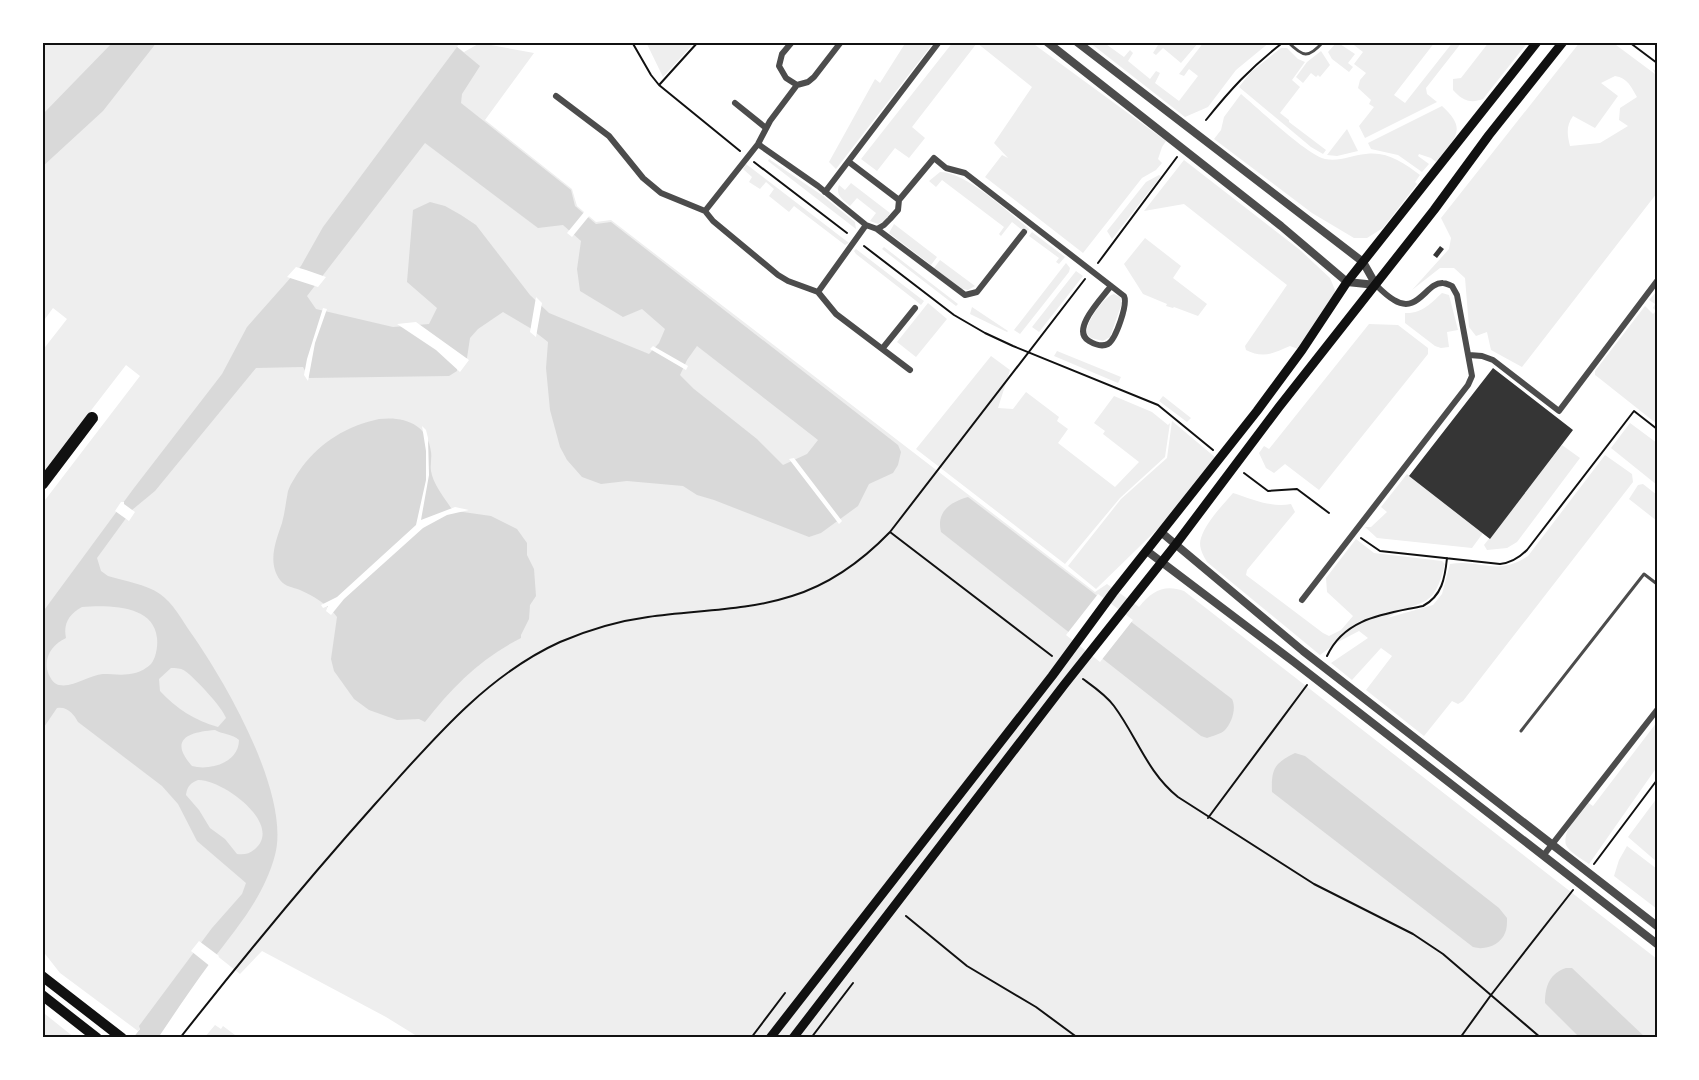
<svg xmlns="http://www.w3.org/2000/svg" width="1699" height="1080" font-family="'Public Sans',sans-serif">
	<rect width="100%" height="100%" fill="#fff"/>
	<path fill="#eee" fill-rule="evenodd" d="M44,42H460L457,47L464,52L480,43L534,53L485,120L572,189L577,206L596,222L611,220L1095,592L1107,584L1139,607C1152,591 1164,584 1184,591L1657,959V1038H420L386,1017L262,951L240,974L201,943L138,1031L60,973L42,950V504L140,376L126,365L42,474V351L67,319L53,308L42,323V46Z
		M646,42H695L663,77Z
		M906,42H934L836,169L829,162L875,79L880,83Z
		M953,42H1031L1166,141L1162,147L1158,159L1162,163L1156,170L1142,178L1083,253L985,177L1002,155L1008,158L994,143L1032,87L977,43L912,127L925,138L909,158L895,148L877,171L861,159Z
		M1089,42H1103L1124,57L1130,50L1133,53L1128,61L1150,79L1156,71L1160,73L1155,83L1179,101L1198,76L1189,69L1184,76L1179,74L1204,42H1270L1236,70L1208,107L1185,117Z
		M1155,42H1199L1181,63L1163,48L1156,55L1153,53L1158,45Z
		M1337,42L1355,54L1348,63L1353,67L1349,72L1332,59L1328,52Z
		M1350,42H1435L1394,95L1405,103L1453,42H1462L1426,88L1427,94L1437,102L1365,138L1359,126L1374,107L1369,104L1371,100L1358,88L1360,80L1366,73L1354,64L1363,52Z
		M1489,42H1528L1483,99C1470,104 1462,100 1453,90V79L1461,78Z
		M1580,42H1612L1655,74L1653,69L1657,72V193L1522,367L1491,350L1487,332L1476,336L1469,327L1465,278L1454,268H1440L1412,290L1449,249L1451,238L1441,218ZM1615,76C1628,78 1631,87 1637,97L1620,108L1619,120L1628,126L1600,143L1570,146C1567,134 1566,126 1573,116L1595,128L1618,96L1601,83Z
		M1281,48H1287L1298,59L1305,62L1292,80L1300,87L1280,113L1289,120V122L1326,150L1323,154L1311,147L1239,87L1251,72Z
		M1321,51L1330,65L1320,77L1318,75L1316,77L1311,73L1303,83L1296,77L1307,62Z
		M1241,94C1259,109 1306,154 1325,159C1340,162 1351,155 1366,154C1387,151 1404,163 1420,175L1415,182L1417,184L1383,228L1367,238H1354L1312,213L1214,139L1221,130L1224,117Z
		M1442,106C1469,130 1454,139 1436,162L1431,158L1419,154L1418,156L1429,164L1422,172L1398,155L1371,149L1368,143Z
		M1347,129L1358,151L1337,156L1327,155Z
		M769,159L823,196L855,222L856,229L768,161Z
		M1184,160L1300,250L1330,278L1335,290L1333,300L1298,349L1290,346C1274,353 1263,359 1246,350L1245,346L1287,285L1184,204L1144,211Z
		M746,164L849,243L845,245L794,206L789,212L769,196L774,189L766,182L760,189L749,182L752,177L743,169Z
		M940,172C966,172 1008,212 1029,229L1026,233L1012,222L1001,236L999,234L1004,227L942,180L936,187L929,181Z
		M1159,175L1161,176L1112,239L1107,231L1146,182Z
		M851,183L890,213L885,221L878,224L870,221L876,213L857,198L850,206C843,200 835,195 839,185L845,190Z
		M894,224L937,257L931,265L889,233Z
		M1032,232L1065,257L1059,264L1056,262L1059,258L1029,236Z
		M1145,238L1181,266L1173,278L1207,304L1198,316L1174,307L1173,308L1166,306L1167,304L1143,294L1124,264Z
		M884,247L958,304L956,306L882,249Z
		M856,249L924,301L921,305L915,300L856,254L854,251Z
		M940,260L975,286L968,290L962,289L934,268Z
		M1066,263L1070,268L1069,272L1020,334L1014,330Z
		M1076,271L1083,276L1039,332L1032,327Z
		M1657,291V424L1599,378L1595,375V371L1645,306L1653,314L1656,311L1653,308L1655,304L1649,300Z
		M1442,293L1449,295L1458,330L1447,332L1449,347L1441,348L1435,346L1405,323V313C1422,314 1431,303 1442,293Z
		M1114,294L1120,297L1122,303L1110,337L1103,341L1091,338L1087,334C1085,323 1103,297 1114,294Z
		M928,303L947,319L916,357L897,342Z
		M972,307L1008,331L1007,332L970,314Z
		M1369,324L1398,325L1428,348V354L1319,490L1285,464L1274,473L1266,468L1259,453L1264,446L1269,449Z
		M1057,351L1121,377L1118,383L1054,356Z
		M991,356L1010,370L998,408L1013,409L1026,392L1059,417L1057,421L1068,429L1058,443L1115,487L1139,462L1103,434L1105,431L1094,423L1114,396L1152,412L1168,425L1170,423L1165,457L1120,498L1065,564L916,449Z
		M1163,396L1191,418L1187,422L1159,401Z
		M1172,421L1216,458L1175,512L1096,589L1068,566L1121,499L1167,458Z
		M1630,423L1657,443V485L1611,448Z
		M1562,445L1580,458L1517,542L1507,548L1487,550L1484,545Z
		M1605,455L1632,474L1633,482L1463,701L1458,704L1452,701L1424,736L1366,690L1392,656L1381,648L1352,680L1331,663L1368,638L1359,631L1336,643L1320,655L1207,562C1203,555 1198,547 1201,538C1206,522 1222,506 1233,493C1252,499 1271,508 1291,504L1295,512L1247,570L1246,575L1323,633L1329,636L1341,630L1353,616L1327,592L1326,578L1356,539L1374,553L1442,561L1445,564C1433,612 1423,597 1387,618L1433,605L1442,594L1450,564C1481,559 1497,577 1528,556Z
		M1407,474L1483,533L1472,548L1377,538L1365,527H1371L1387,512L1381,507Z
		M1643,484L1657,495V521L1629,499L1638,485Z
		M1657,722V767L1589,864C1582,859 1569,852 1566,845C1562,833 1579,809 1584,800L1593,806Z
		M1657,798V862L1628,837Z
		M1627,846L1657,869V909L1614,876L1619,860Z
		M42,1012L45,1014L75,1038H42Z
		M215,1025L221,1029L223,1026L239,1038H204Z"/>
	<path fill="#d9d9d9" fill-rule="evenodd" d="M113,42H157L103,111L42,167V115Z
		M457,47L480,66L462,94L461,103L571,190L575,206L596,224L611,222L898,445L901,452L898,465L893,473L869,484L858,506L821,533L809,537L714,500L697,495L683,486L627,481L601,484L582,477L567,460L560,447L550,410L546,368L548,342L530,328L503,312L478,329L470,338L467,358L457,368V371L449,376L309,378L303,367L256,368L155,491L132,510L97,558L101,571L108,576C124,581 146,584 160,594C173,603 182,620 191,633C225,681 291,795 275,855C264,897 236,929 210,963C192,987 175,1013 158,1038H133L140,1029L139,1026L212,928L242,894L246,883L197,841L178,804L162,786L78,722C74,714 67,706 57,708L42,730V613L134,488L222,374L247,327L301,266L323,227ZM425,143L538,228L563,225L581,241L577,269L580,291L623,317L642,309L665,329L659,343L649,354L549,313L530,295L476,225L461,215L445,206L430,202L413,210L407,282L437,308L429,324L393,327L316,309L307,296ZM697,346L818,440L807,454L783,465L757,439L694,389L680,375L687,360ZM82,607C109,605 154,605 157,638C158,646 156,658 151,664C147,668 140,672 135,673C124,676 114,674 103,674C89,675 73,688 59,685C54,684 51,679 49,675C42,660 51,645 66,638C63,624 69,614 82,607ZM171,668C176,668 181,668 185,671C195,678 223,708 226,718L218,727C194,720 177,709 160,691L159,679ZM215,730C221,734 233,734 239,740C239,763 209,771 192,766C168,739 189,732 215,730ZM198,780C222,779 284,824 255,849C249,854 244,855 237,854L225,839L210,828L199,810L186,795C187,787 190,783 198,780Z
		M379,419C404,416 428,424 431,452C432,458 430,465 431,471C433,484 444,497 451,508L456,511L491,516L517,529L527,543V555L534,569L536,596L530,605L529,619L521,635V638C481,658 452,687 425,722L419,719L397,720L369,710L354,699L334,671L331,659L337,617C330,606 312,595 300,590C293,587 285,587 280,580C267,562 276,541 282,523C285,512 286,501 288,491C291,483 297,474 302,467C322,441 347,426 379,419Z
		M968,497L1232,699C1237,709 1231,724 1225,730C1221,734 1212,736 1207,738L1201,736L941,532C936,512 950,502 968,497Z
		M1295,753L1305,756L1499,908L1507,918C1507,923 1507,929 1505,933C1501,944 1486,951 1473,947L1272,792C1271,768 1275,763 1295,753Z
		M1566,968H1572L1646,1038H1580L1545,1003C1545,986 1550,973 1566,968Z"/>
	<path fill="#fff" d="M585,211L590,215L572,237L567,233Z
		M296,267L306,270L326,277L318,287L287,277Z
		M536,297L542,303L536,337L530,332Z
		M323,308L327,309L315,343L308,381L304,375L307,359Z
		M416,322L469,360L460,372L436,350L397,324Z
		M653,346L688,366L686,370L650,349Z
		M422,426L426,430L428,438L429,475L421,520L455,507L469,510L447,515L423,528L344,599L331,615L326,611L328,606L323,608L321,605L337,597L416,525L426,480V451Z
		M794,458L842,521L839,524L789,459Z
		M121,502H124V504L135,512L129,521L115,511Z
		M1098,594L1133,620L1100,662L1066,635Z
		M199,941L219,956L211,967L191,951Z"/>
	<path fill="#353535" d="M1440,246L1444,249L1437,258L1433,255Z
		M1493,368L1573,430L1490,539L1409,476Z"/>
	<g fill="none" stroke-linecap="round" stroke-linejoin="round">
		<path stroke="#111" stroke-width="2" d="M632,42L651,75L659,85L740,151
			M1629,42L1657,63
			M660,84L698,42
			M1206,120C1230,90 1250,68 1281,44
			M754,162L847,233
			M864,246L954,315L985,333L1013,346L1158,405L1213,450
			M1098,263L1177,157
			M1244,473L1268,491L1297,489L1329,513
			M890,532L1052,656
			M1361,538L1380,551L1500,564C1511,563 1519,558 1527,550L1634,411L1657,429
			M1327,656C1345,617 1386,614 1423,606C1442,596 1445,578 1447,558
			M1083,679C1094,687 1106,695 1114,706C1137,737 1147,772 1178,797L1314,884L1413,934L1443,954L1541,1038
			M1208,818L1307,685
			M1594,864L1657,780
			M906,916L967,966L1036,1007L1078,1038
			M180,1038C243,958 308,879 376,803C430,743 485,676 560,642C588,630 618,621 648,617C696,610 746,611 792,596C831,584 862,561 890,532L1085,279
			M751,1038L785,993
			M811,1038L853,983
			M1460,1038L1491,995L1573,890"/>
		<path stroke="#4c4c4c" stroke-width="3" d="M1288,42C1303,57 1308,59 1323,42
			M1521,731L1644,574L1657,584"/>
		<path stroke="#4c4c4c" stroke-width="6" d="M792,42L782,54L779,66L786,78L797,85
			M556,96L609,136L643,178L661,193L705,211L713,221L778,275L788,281L818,292L836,314L910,370
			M735,103L766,128
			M758,144L818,186L866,225L877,229L965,295L977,292L1024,232
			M849,162L899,200
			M825,192L939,42
			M705,211L758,144L770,121L797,85L808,82L814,77L841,42
			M877,229L884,225L890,219L898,210L899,200L934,158L946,168L965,173L1124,296C1128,304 1116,339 1108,344C1102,347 1094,344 1089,341C1070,330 1102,298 1111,286
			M818,292L866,225
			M882,349L915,308
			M1469,355L1482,356L1493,360L1559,411L1657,281
			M1302,600L1468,385L1472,376L1457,295L1452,286C1449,285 1446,283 1443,283C1426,282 1418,315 1394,300C1387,296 1381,290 1376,285
			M1543,856L1657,710"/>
		<path stroke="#4c4c4c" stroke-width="8" d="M1047,42L1281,226L1347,282L1376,285
			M1077,42L1363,262L1376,285
			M1162,533L1303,651L1657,926
			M1147,551L1294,662L1657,944"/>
		<path stroke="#111" stroke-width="9" d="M770,1038L1052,676L1113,593L1257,411L1302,350L1347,282L1537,42
			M793,1038L1064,685L1176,544L1279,407L1434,210L1489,135L1563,42"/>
		<path stroke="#111" stroke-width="10" d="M42,976L122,1038
			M42,995L97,1038"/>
		<path stroke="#111" stroke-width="12" d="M42,484L92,418"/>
	</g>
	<rect width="1699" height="1080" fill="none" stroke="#ffffff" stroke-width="87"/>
	<rect x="44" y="44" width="1612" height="992" fill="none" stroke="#111" stroke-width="2"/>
</svg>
